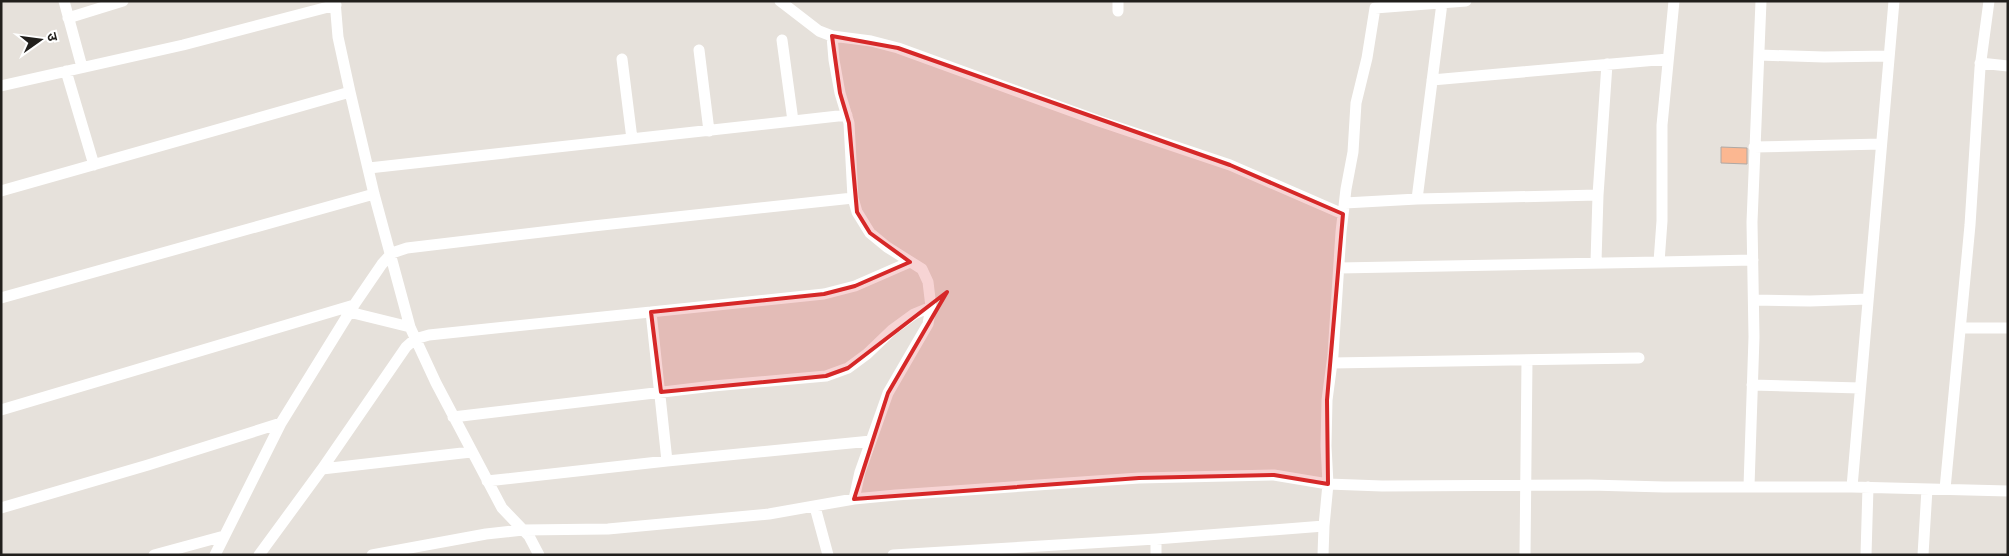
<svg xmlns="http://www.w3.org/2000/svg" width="2009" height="556" font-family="Montserrat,'Noto Sans Devanagari',sans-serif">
	<rect width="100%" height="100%" fill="#e6e1db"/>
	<path fill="#fbb791" stroke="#afa8a4" d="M1721,147L1747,148V164L1721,163Z"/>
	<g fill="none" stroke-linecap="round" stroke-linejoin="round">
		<path stroke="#fff" stroke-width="11" d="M64,1L82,67
			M335,1L338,37L350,92L374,194L410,327L436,383L502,508L529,536L539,555
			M780,1L819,31L832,36L871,41L898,48L1099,121L1230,165L1343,214
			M1118,11V1
			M68,18L123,1
			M832,36L834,60L840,93L849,123L853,198L857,212L870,233L887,247L922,269L928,282L931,307L928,324L888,393L860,472L854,499
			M782,40L793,121
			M699,50L709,131
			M1759,55L1824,57L1889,56
			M622,59L632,139
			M1980,63L2008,66
			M66,71L94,165
			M1432,80L1668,59
			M1,86L183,45L336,5
			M1754,147L1881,144
			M369,168L847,115
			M1,191L350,92
			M1417,199L1442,3
			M1345,203L1417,199L1598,195
			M1596,262L1598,195L1607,64
			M1659,262L1753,260
			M1339,268L1659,262L1662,221V125L1674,1
			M1,298L374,194
			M1754,300L1810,301L1868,299
			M349,312L410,327
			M651,312L667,461
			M1961,328H2008
			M1332,363L1639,358
			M1752,385L1860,388
			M1,410L354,305
			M453,417L713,386L826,376L848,368L867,354L892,330L914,314L931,307
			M322,469L471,452
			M487,481L667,461L871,441
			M1749,486L1754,337L1752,222L1761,1
			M1852,487L1894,1
			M1945,489L1970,225L1980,68L1989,1
			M815,507L828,555
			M1,508L148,465L281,423
			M1156,539V555
			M154,555L224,536
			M215,555L281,423L354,305L382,264L392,253L407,248L593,226L853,198
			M259,555L322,469L406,347L415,339L429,335L824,294L855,286L910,262
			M372,555L486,534L523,530L608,529L769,514L854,499L896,495L1139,478L1274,475L1328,484L1382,486L1590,485L1664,487H1852L2008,491
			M893,555L1156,539L1324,526
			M1323,555L1324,526L1328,484L1326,446L1327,400L1333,355L1341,232L1346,189L1353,152L1356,103L1367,58L1375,8L1466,1
			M1525,555L1527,360
			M1866,555L1868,487
			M1923,555L1927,489"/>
	</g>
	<path fill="#d62828" fill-opacity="0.2" stroke="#d62828" stroke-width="4" stroke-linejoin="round" d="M832,36L898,48L1230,165L1343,214L1327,400L1328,484L1274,475L1139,478L854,499L888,393L947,292L848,368L826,376L661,392L651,312L824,294L855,286L910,262L870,233L857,212L849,123L840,93Z"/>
	<rect width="2009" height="556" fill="none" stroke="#211f1c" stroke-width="5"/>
	<g transform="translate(40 40) rotate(76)" stroke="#ffffff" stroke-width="4" paint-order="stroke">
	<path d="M0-4L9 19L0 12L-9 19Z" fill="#211f1c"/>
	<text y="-8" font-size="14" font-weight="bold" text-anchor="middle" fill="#211f1c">उ</text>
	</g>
</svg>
